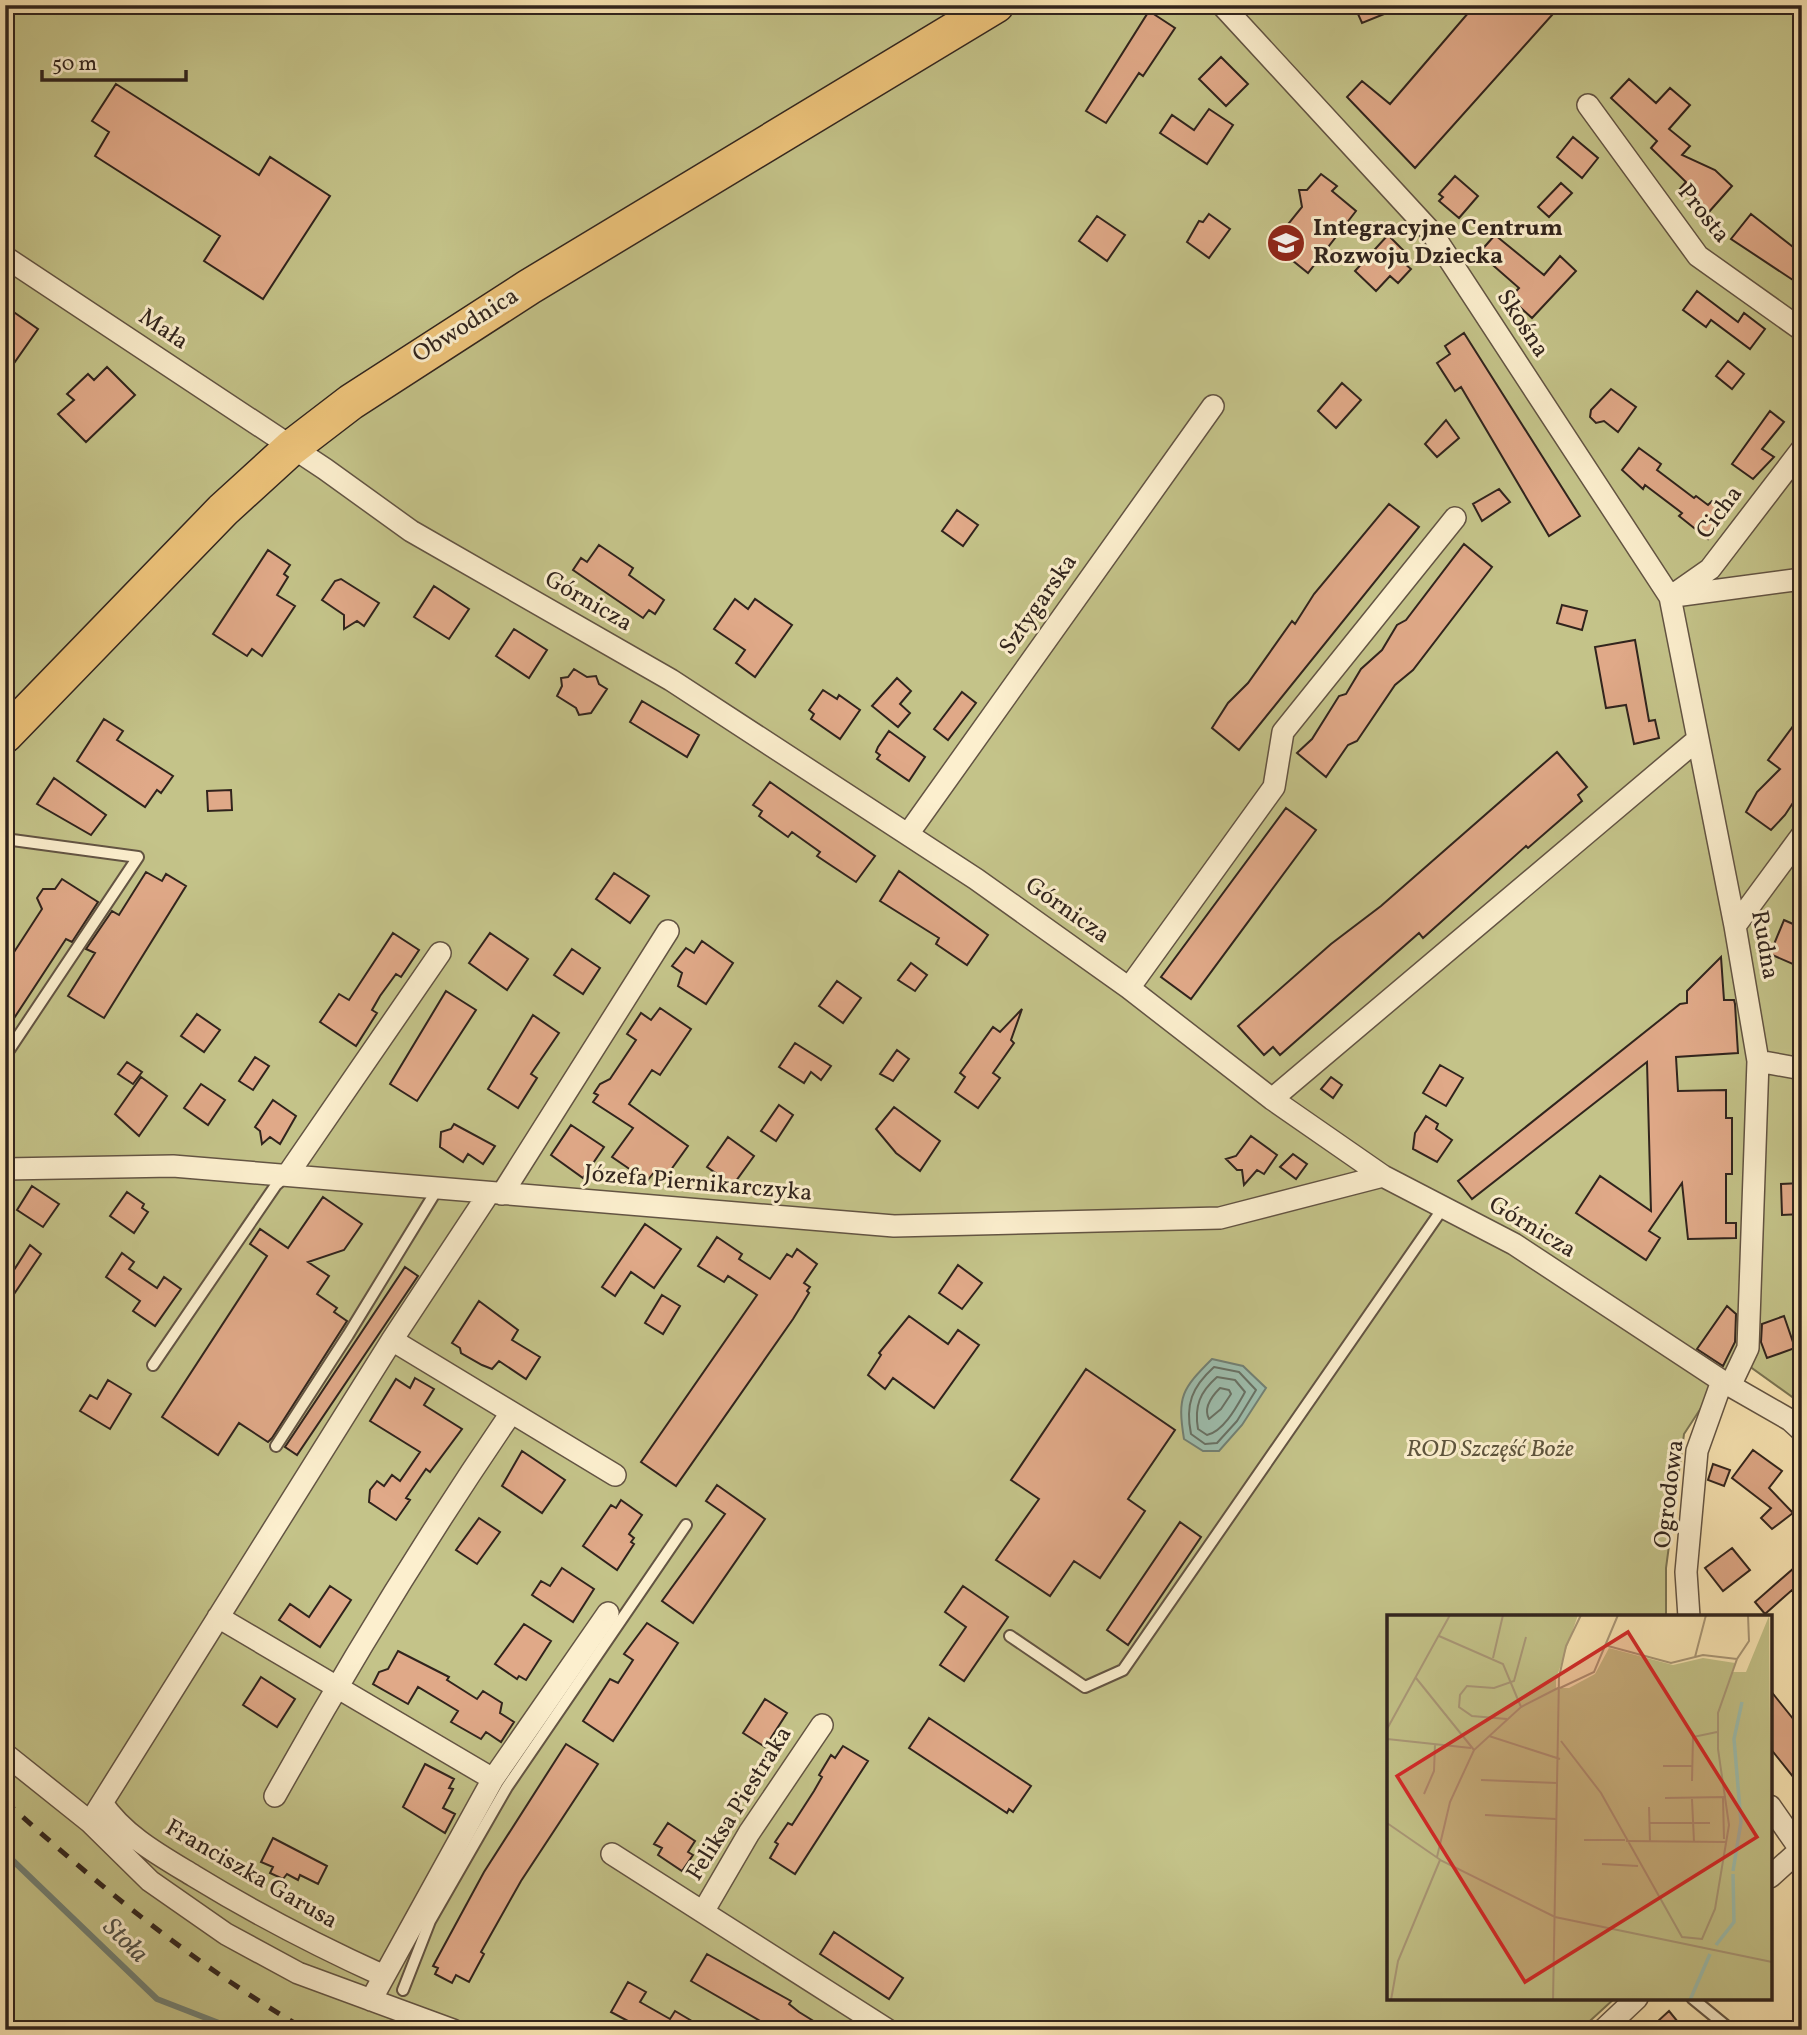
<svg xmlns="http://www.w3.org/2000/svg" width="1807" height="2035" font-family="Vollkorn,serif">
	<rect width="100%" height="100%" fill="#fae6b4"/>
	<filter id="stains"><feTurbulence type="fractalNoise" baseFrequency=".00286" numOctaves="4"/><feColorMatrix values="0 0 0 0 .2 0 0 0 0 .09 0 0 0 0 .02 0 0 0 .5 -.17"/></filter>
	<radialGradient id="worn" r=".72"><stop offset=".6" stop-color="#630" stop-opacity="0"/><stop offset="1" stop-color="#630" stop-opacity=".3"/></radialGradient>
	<path fill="#c4c389" stroke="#7a7453" stroke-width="2" d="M5,5H1802V1404L1735,1356L1684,1434L1666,1568V1617H1389V1998H1615L1580,2030H5Z"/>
	<path fill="#9ebfaf" stroke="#728175" stroke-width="2" d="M1212,1359L1243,1366L1266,1388L1242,1425L1219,1451H1203L1184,1439C1177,1396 1182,1389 1212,1359Z"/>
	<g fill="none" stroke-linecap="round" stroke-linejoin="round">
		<path stroke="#687266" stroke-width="2" d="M1214,1367L1239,1372L1256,1390L1237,1421L1217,1443L1205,1444L1191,1434C1185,1404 1192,1387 1214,1367Z
			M1217,1377L1235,1380L1245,1392C1237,1406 1224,1431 1207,1435L1198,1429C1194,1406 1200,1392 1217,1377Z
			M1220,1388L1229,1390L1231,1394L1221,1409L1209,1419C1203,1408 1212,1396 1220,1388Z"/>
		<path stroke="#728175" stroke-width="6" d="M5,1853L157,1999L237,2030"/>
	</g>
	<path fill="#e0a988" stroke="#31241d" stroke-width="2" d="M1354,5H1404V6L1362,23Z
		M1475,5H1561L1415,168L1347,97L1362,81L1390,104Z
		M1149,11L1175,28L1143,76L1139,73L1106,123L1086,111Z
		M1221,57L1248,84L1226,106L1199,79Z
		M1629,79L1656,103L1670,88L1690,105L1669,129L1690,146L1682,155L1715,170L1732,186L1708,213L1680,189L1686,182L1651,148L1657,141L1611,98Z
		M116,84L259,175L270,157L330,196L263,299L204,261L220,236L95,156L109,132L92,121Z
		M1209,109L1233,125L1207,164L1160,133L1172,115L1194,130Z
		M1573,137L1598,158L1582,178L1557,157Z
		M1321,174L1337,186L1332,191L1356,211L1308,273L1272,244L1302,207L1299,190H1307Z
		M1455,176L1478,196L1459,218L1439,201L1443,197L1439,194Z
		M1561,183L1572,193L1549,217L1538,207Z
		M1209,214L1230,229L1209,258L1187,242L1199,221L1203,222Z
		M1751,214L1802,254V286L1731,239Z
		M1097,216L1125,235L1107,261L1079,241Z
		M1388,235L1404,251L1398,258L1411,269L1398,283L1390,276L1376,291L1355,271Z
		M1495,235L1544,275L1560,256L1576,271L1532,318L1510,298L1519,288L1479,253Z
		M1697,291L1738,322L1744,313L1765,329L1750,349L1711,320L1706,327L1683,310Z
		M5,306L38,329L5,376Z
		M1464,333L1580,516L1549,536L1461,387L1455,391L1437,363L1450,354L1445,346Z
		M1728,361L1744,374L1732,389L1716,376Z
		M107,367L135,395L86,442L58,414L74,400L67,394L88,374L94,380Z
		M1342,383L1361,400L1336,428L1318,411Z
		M1611,389L1636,407L1618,432L1604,421L1596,423L1590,417L1591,410Z
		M1770,411L1784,422L1762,449L1774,457L1753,479L1732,464Z
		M1446,420L1459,438L1437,457L1425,444Z
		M1639,448L1661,464L1657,470L1694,498L1696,496L1708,505L1712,501L1728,514L1708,539L1679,516L1682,513L1645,485L1643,489L1622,470Z
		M1499,489L1510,502L1482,521L1473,504Z
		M1389,504L1419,527L1239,750L1212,728L1228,703L1248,683L1292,621L1295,624L1314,594Z
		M957,510L978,525L963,546L942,531Z
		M1464,544L1492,567L1413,670L1395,685L1357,741L1348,745L1326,777L1297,753L1312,739L1339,696L1346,694L1361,669L1382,650L1397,625L1406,620Z
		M599,545L633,568L629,575L664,600L655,614L649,610L643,618L573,570L581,558L587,562Z
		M268,550L290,565L284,574L288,577L277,595L295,606L262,656L252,649L247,656L213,634Z
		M341,579L379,603L364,626L357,621L344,629V615L322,600L335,581Z
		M434,586L469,609L449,639L414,617Z
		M735,599L748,609L755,599L792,625L755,677L736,663L745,650L714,629Z
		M1562,605L1587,611L1582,630L1557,623Z
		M514,629L547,650L529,678L496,656Z
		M1635,640L1649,721L1655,720L1659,738L1634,744L1626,705L1606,708L1595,647Z
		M574,669L587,677L596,676L599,684L607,689L591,713L579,715L576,708L557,696L562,686L561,678L568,677Z
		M897,678L911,691L900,704L910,713L898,727L872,706Z
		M823,690L837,699L839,695L860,710L840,739L811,719L814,714L809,710Z
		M962,692L976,703L948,740L934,729Z
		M642,701L699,735L687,757L630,722Z
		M1802,714V789L1785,815L1771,830L1746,812L1757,792L1780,769L1768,760Z
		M104,719L123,731L117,740L173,776L161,793L157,790L145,807L77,761Z
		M889,731L925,757L909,781L877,759L880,755L876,752L878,747Z
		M1557,752L1587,787L1578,795L1582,801L1528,848L1526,846L1423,938L1419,933L1280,1055L1273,1047L1264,1055L1238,1026L1331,944L1381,906Z
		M54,778L106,815L91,835L37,804Z
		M770,782L875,856L856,882L817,856L820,852L792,832L788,837L759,816L762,811L753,805Z
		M231,790L232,810L208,811L207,791Z
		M1286,808L1316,830L1191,999L1161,977Z
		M899,871L988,935L967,965L936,944L939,938L880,901Z
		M146,872L162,881L166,874L186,886L104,1018L68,996L95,953L86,949L112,911L119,915Z
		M614,873L649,896L630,923L596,899Z
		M62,879L98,902L72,942L66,939L5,1032V966L42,909L37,898L43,889H55Z
		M1784,920L1802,928V968L1770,954Z
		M393,933L419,950L401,977L396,974L380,996L372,1010L377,1013L356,1046L320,1022L339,994L349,1000Z
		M490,933L528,959L507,990L469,963Z
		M702,941L733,963L706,1004L678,986L682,973L672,966L686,948L694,953Z
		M572,949L600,968L583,994L554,975Z
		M1721,957L1724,1000H1734L1735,1004L1738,1053L1676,1057L1678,1091L1726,1090V1118H1732V1174H1726V1223H1736V1238L1688,1239L1682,1183L1649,1231L1660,1238L1646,1260L1576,1213L1600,1176L1651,1211L1647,1062L1472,1199L1458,1181L1680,1004L1687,1003V991Z
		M911,963L927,975L915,991L898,980Z
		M837,981L861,998L843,1023L819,1006Z
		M446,991L476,1010L417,1101L390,1084Z
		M660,1008L691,1029L660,1075L652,1070L629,1104L688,1146L665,1178L655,1171L647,1181L612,1157L633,1128L593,1102L598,1095L594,1093L600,1084L610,1079L636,1040L627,1034L641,1013L651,1020Z
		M1022,1009L1011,1040L1014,1043L993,1073L1000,1078L978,1108L955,1092L965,1077L960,1073L993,1027L1000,1032Z
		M197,1014L220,1030L204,1052L181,1036Z
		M533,1015L559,1033L531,1074L537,1078L518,1108L488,1089Z
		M795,1043L831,1066L821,1080L811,1072L804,1083L779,1067Z
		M897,1050L909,1059L893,1081L880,1074Z
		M255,1057L269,1066L253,1090L239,1081Z
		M127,1062L142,1072L133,1084L118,1074Z
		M1440,1065L1463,1078L1446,1106L1423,1093Z
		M141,1077L167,1096L139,1136L115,1114Z
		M1331,1077L1342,1085L1333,1098L1321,1089Z
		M201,1084L225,1100L208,1125L184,1108Z
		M273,1100L296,1116L280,1144L270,1137L262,1144L260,1131L255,1127Z
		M779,1105L793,1115L776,1141L761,1131Z
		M894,1107L940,1141L920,1171L896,1153L876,1129Z
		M1426,1116L1438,1124L1436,1129L1452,1140L1437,1162L1413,1149L1415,1133Z
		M454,1124L495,1146L483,1164L468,1154L463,1162L440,1147L441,1132L451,1129Z
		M571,1125L604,1147L583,1178L551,1155Z
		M1251,1136L1277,1155L1264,1174L1257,1170L1244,1185L1242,1170H1237L1226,1159L1236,1156Z
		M728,1137L754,1156L733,1185L707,1167Z
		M1293,1154L1307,1164L1296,1179L1280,1167Z
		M1802,1183V1214L1782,1215L1781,1184Z
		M32,1186L59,1204L43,1227L17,1210Z
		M127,1192L144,1204L142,1208L148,1212L134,1233L110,1216Z
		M323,1197L362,1224L344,1250L308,1262L329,1276L317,1294L337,1308L334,1312L347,1321L272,1438L268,1442L239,1423L218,1455L162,1417L267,1256L250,1244L260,1229L288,1248Z
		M645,1224L681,1249L654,1288L631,1272L615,1296L602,1287Z
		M717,1237L742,1254L739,1259L770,1279L787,1254L792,1257L797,1249L817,1264L804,1283L810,1287L807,1291L809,1293L793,1319L676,1486L641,1462L757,1295L728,1276L724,1282L698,1266Z
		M30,1245L41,1254L6,1306L5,1284Z
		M122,1253L134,1262L129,1269L157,1288L164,1277L181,1289L155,1326L133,1311L140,1301L106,1277Z
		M958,1265L982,1283L962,1309L939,1293Z
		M405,1267L418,1276L297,1455L285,1447Z
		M662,1295L680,1306L663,1334L645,1323Z
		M479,1301L518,1330L512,1340L540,1357L526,1379L499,1361L492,1369L482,1365L461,1353L460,1348L452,1343Z
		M1727,1306L1736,1314L1735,1342L1723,1366L1697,1349Z
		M909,1316L948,1344L958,1330L979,1345L934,1408L893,1378L885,1389L868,1375L881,1355L879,1353Z
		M1784,1316L1795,1348L1767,1358L1761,1342L1762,1324Z
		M1086,1369L1175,1430L1128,1499L1145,1511L1100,1578L1074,1561L1050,1596L996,1560L1039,1499L1011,1480Z
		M415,1378L434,1389L424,1405L462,1429L430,1472L426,1469L406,1498L410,1500L396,1520L369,1502L370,1490L377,1481L384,1486L392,1475L400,1481L420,1452L370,1421L396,1379L410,1388Z
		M108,1380L131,1394L110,1429L80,1411L90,1395L97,1399Z
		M1753,1450L1782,1471L1769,1488L1793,1513L1772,1529L1761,1518L1771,1508L1732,1478Z
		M522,1451L565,1480L542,1513L502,1486Z
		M1713,1464L1730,1470L1724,1486L1708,1480Z
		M717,1485L765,1519L693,1623L662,1601L725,1514L706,1501Z
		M621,1500L642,1515L629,1534L634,1538L631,1542L634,1544L617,1570L583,1546L611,1505L616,1508Z
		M479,1518L500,1532L477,1564L456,1550Z
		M1180,1522L1201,1537L1128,1645L1107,1630Z
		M1732,1548L1750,1570L1723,1591L1705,1568Z
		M1802,1561V1600L1792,1590L1765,1614L1755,1602Z
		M562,1568L594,1589L573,1622L532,1595L541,1581L550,1586Z
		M330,1586L351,1600L320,1647L279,1620L290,1604L309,1617Z
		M963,1586L1008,1617L964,1681L940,1665L966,1627L945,1612Z
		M647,1623L678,1643L613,1741L583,1721L610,1679L618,1683L633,1660L624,1654Z
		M524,1624L551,1641L526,1680L519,1676L517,1679L495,1664Z
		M398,1651L449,1677L447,1680L477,1699L483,1691L502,1703L500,1713L514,1722L501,1742L486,1732L481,1739L451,1722L458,1711L418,1687L408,1704L373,1684L379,1672L388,1669Z
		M261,1677L295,1699L277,1727L243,1705Z
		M1770,1690L1802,1730V1788L1770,1748Z
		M765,1699L787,1713L765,1747L743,1733Z
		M929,1718L1031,1786L1013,1812L1009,1809L1007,1813L909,1748Z
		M566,1744L598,1764L521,1881L481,1952L484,1954L469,1982L456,1975L452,1983L435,1974L438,1968L433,1966L484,1872Z
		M843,1746L868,1761L795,1874L770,1858L778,1844L775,1842L788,1823L792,1825L814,1791L822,1777L819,1775L831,1755L835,1758Z
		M425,1764L454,1779L449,1788L453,1789L443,1808L455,1814L445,1833L403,1807Z
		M668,1823L695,1841L688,1852L693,1855L682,1871L658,1855L662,1848L654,1844Z
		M273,1838L327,1866L318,1884L300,1875L298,1880L287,1874L283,1879L270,1873L273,1867L261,1862Z
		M834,1932L903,1978L889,1999L820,1954Z
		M707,1954L791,2001L789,2004L799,2012L828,2030H776L691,1981Z
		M628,1982L646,1992L640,2002L670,2019L675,2011L707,2030H623L628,2021L611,2012Z
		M1669,2011L1678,2022L1665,2030L1658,2021Z"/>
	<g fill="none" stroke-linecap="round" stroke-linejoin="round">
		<defs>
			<path id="service" d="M5,839L138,857L5,1056
				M153,1365L276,1185L286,1176
				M276,1446L348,1335L438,1188
				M1010,1636L1085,1687L1123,1670L1443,1208
				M403,1990L430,1921L507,1787L686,1525
				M1692,1998L1731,2030"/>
			<path id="minor" d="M1222,5L1432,233L1670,597L1735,926L1758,1061L1748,1348L1730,1386
				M1588,105L1698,256L1802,330
				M5,257L325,469L411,531L671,680L976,879L1129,988L1272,1099L1383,1176L1514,1244L1722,1381L1790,1420L1802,1431
				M1682,595L1802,579
				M1670,597L1710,569L1802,449
				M908,834L1213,406
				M1735,926L1802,835
				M1129,988L1274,787L1283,732L1455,518
				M1758,1061L1802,1069
				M1272,1099L1697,740
				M5,1169L173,1166L894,1226L1220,1218L1383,1176
				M288,1174L440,953
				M502,1194L668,931
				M392,1340L615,1475
				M218,1617L493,1779
				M1689,1617L1686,1572L1697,1451L1722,1381
				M5,1754L90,1822L150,1881L226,1934L298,1973L453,2030
				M275,1796C349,1663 425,1539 511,1413
				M102,1803C124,1836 161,1856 194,1876C256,1914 318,1946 384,1976
				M1770,1806L1802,1852
				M90,1822L392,1340L489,1193
				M612,1854L888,2030
				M1770,1877L1800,1850
				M703,1912L749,1833L822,1725
				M371,2000L493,1779L608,1613
				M1603,2030L1637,1998"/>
			<path id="trunk" d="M5,735L223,510L291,448L351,402L529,287L996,5"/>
		</defs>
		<use href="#service" stroke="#635443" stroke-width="14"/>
		<use href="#minor" stroke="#635443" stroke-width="24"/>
		<use href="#trunk" stroke="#31241d" stroke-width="38"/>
		<use href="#service" stroke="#fcefce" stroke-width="10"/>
		<use href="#minor" stroke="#fcefce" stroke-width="21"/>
		<use href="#trunk" stroke="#edc37a" stroke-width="35"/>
		<path stroke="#31241d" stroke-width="5" stroke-dasharray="12 12" stroke-linecap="butt" d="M5,1801C102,1889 193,1963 306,2030"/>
	</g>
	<defs>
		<symbol id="school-disc" viewBox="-11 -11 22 22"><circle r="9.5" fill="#8f2418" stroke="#fcefce"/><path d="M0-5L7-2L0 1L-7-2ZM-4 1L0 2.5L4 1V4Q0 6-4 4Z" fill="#fff"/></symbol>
	</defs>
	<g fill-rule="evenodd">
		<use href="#school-disc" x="1264" y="221" width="44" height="44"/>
	</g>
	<g text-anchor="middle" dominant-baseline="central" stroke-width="6" stroke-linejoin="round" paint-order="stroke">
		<g font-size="24" fill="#31241d" stroke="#fcefce">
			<text transform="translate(1703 214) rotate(51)">Prosta</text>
			<text transform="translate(1522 324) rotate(57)">Skośna</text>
			<text transform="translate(466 326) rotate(-32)">Obwodnica</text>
			<text transform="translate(163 330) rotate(34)">Mała</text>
			<text transform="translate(1720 513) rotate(-53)">Cicha</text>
			<text transform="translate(588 602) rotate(30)">Górnicza</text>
			<text transform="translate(1039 605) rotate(-55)">Sztygarska</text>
			<text transform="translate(1067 911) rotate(35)">Górnicza</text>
			<text transform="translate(1764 945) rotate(80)">Rudna</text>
			<text transform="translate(698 1184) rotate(5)">Józefa Piernikarczyka</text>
			<text transform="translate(1532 1228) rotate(31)">Górnicza</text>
			<text transform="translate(1670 1494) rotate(-83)">Ogrodowa</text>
			<text transform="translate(740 1804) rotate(-58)">Feliksa Piestraka</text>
			<text transform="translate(251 1875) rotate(30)">Franciszka Garusa</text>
		</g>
		<g font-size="24" font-weight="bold" fill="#31241d" stroke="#fcefce" text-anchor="start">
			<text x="1313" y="229">Integracyjne Centrum<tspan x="1313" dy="28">Rozwoju Dziecka</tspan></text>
		</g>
		<g font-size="24" font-style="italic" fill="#5d543d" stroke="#fcefce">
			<text x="1490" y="1450">ROD Szczęść Boże</text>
		</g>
		<g font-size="26" font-style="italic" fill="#525249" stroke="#fcefce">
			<text transform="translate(125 1941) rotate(44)">Stoła</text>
		</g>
	</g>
	<g transform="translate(1387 1615)">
		<rect width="385" height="385" fill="#fae6b4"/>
		<path d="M0,0H191L169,64V73H182L208,59L222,33L286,50L316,43L348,48L346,57H359L382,1L385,385H0Z" fill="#c4c389"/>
		<path fill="none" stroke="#9ebfaf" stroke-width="3.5" d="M346,256L354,207L347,124L355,87M329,330L347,307L346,259M303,385L323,339"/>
		<path fill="none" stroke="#aa9878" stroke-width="2" d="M52,21L116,49L134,92M221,31L284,48L316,40L350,44M308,42L319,0M106,43L116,0M29,63L87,135M173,73L207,57L231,0M120,104L85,101L72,92L73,80L80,71L107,73L127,66L139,22M0,114L63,0M102,121L173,144M0,124L84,133M174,126L214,178L295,322L315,324L328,294L342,210L331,134V98L350,44L362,26L361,0M276,151H306M94,165L170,168M305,166L306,122L330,117M37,179L47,156L48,129M278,183L339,182M336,183L337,224M305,184L307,227M262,192L263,227M98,200L169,204M0,208L55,246L168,302L385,347M263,208H323M197,225H238M239,226L339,227M50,242L63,187L87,135L134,92L173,72M215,249L251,251M4,385L11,346L53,245M166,385L172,62L179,31L194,0"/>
		<path fill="#d62828" fill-opacity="0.15" stroke="#d62828" stroke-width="3.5" d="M241,17L370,222L138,367L10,161Z"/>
		<rect width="385" height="385" fill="none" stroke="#31241d" stroke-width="3.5"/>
	</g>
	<rect width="1807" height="2035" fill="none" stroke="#fae6b4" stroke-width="28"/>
	<rect x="7" y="7" width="1793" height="2021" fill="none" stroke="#31241d" stroke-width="3.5"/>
	<rect x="14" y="14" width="1779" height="2007" fill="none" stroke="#31241d" stroke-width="2"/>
	<path d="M42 70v10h144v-10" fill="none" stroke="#31241d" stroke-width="3.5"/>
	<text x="52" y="70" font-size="21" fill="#31241d" stroke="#fcefce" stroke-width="5" paint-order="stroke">50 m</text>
	<rect width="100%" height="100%" filter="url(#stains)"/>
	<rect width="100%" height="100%" fill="url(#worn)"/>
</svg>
